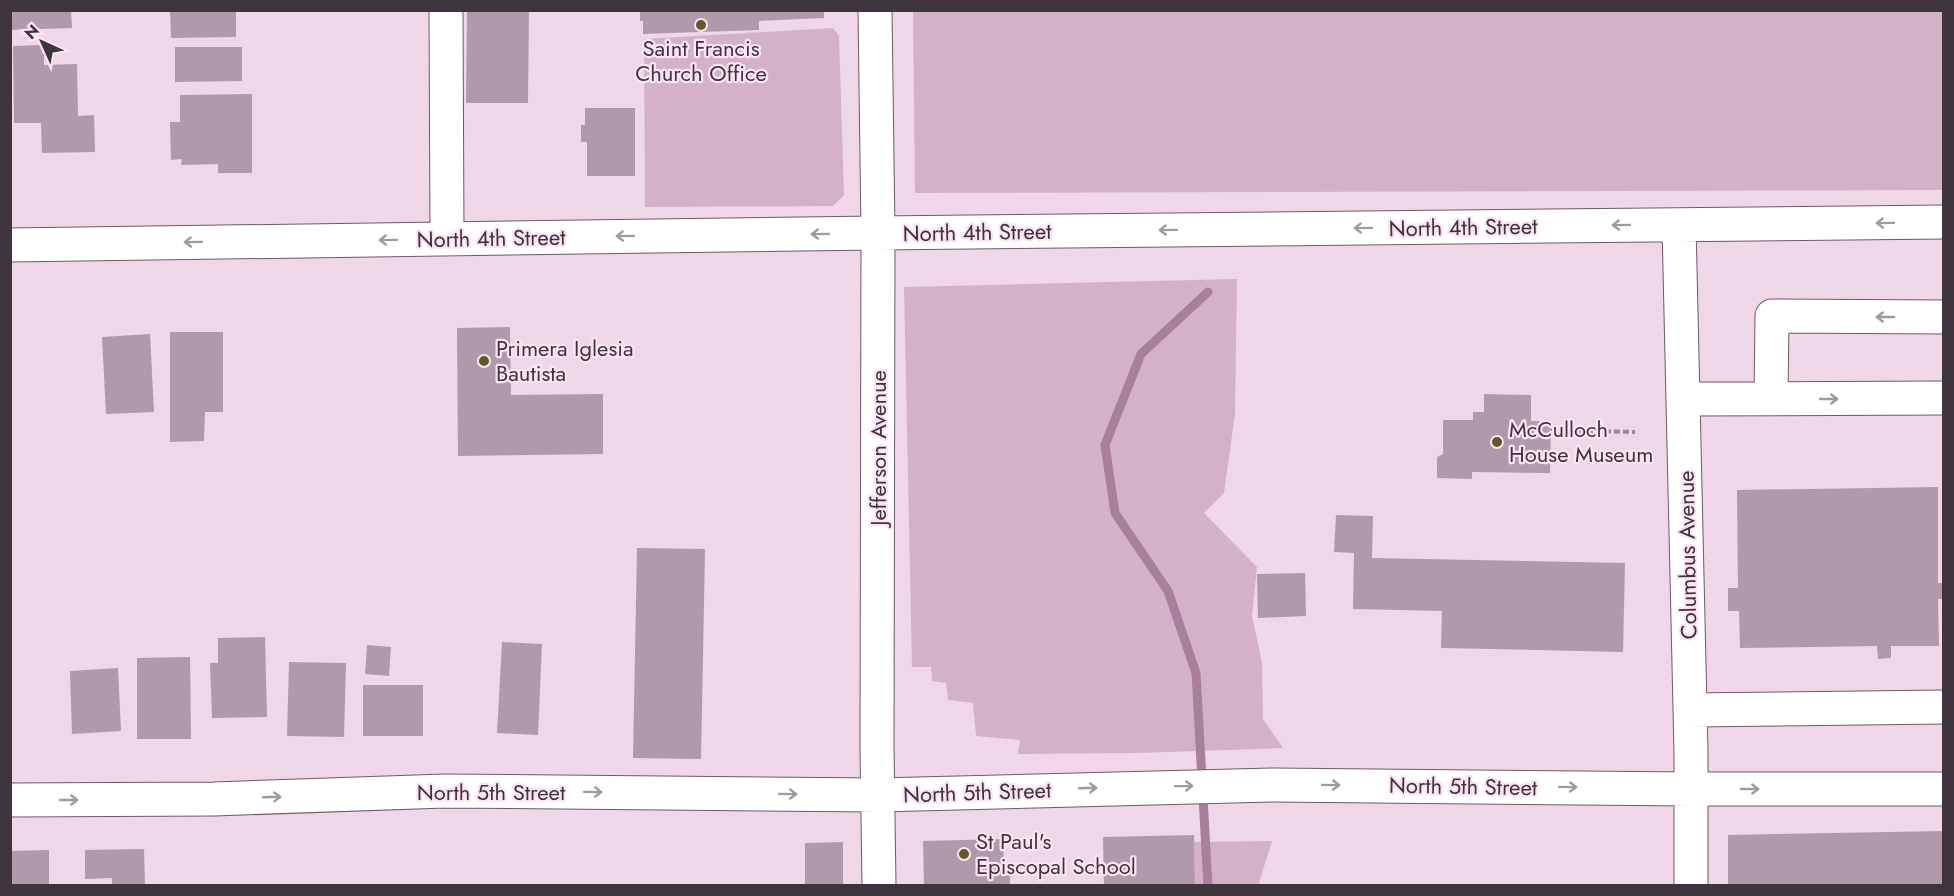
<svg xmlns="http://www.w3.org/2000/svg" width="1954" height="896" font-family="Jost,sans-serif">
	<rect width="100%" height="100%" fill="#efd7e7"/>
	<path fill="#d3b2c8" d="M913,11H1943V190L915,193Z
		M833,28L839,36L844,195L833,206L645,207L644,39Z
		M1237,279L1235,414L1224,493L1204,513L1257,567L1252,616L1262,662L1263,719L1283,748L1138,753L1018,754L1020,740L976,736L973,703L948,700L946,683L932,681L931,667H912L904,287Z
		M1272,841L1258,886L1195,885L1194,842Z"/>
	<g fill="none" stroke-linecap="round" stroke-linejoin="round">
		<path stroke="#a8809c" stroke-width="9" d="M1208,292L1141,354L1105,445L1115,513L1168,591L1196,673L1208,886"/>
	</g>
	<path fill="#b099a9" d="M10,10H71L72,28L10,30Z
		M170,10H236V37L171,38Z
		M467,10H529L528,103H466Z
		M640,10H824V18L759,21V30L643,34V21H640Z
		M44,45V65L77,64L78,116L94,115L95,152L42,153L41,123H14L13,46Z
		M175,47H242V81L175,82Z
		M252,94V173H218V164L181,165L182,159L171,160L170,122H180V95Z
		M585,108H635V176H587V142H581V125H585Z
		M510,327L511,395L603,394V454L458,456L457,328Z
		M170,332H223V412H205L204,441L170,442Z
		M150,334L154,412L106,414L102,337Z
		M1484,394L1531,395V421H1551L1550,473L1472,472V479L1437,478V457L1443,454V420H1473V412H1484Z
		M1938,487V583H1944V599H1938L1939,646H1891V658L1878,659L1877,646L1740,648L1739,611H1728V588H1738L1737,490Z
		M1336,515L1373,516L1372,558L1625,563L1623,652L1441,648L1442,611L1353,609L1354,553L1334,552Z
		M637,548L705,549L701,759L633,758Z
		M1305,573L1306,616L1258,618L1257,574Z
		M265,637L267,717L212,718L210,663H218V638Z
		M502,642L542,644L538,735L497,733Z
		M367,645L391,647L389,676L365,674Z
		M190,657L191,739H137V658Z
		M289,662L346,663L344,737L287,736Z
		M118,668L121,731L72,734L70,671Z
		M363,685H423V736H363Z
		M1944,831V886H1728V835Z
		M1194,835L1195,886H1104L1103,837Z
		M1003,839L1004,866H1010V886H924L923,841Z
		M843,842V886H805V843Z
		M144,849L145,886H112V878L85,879V850Z
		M49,850V886H10V851Z"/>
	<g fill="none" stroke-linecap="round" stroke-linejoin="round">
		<defs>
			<path id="minor" d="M446,10L447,239
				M875,10L878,233L877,747L879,886
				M1679,225L1691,752V886
				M10,245L878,233L1944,222
				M1683,399L1944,398
				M1771,399L1772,316L1944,317
				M1690,710L1944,707
				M10,800L214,799L445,791L878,795L1273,785L1692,789H1944"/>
		</defs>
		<use href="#minor" stroke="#6e5967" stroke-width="35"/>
		<path stroke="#988793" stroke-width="4" stroke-dasharray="6 3" stroke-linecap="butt" d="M1551,430L1635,432"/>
		<use href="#minor" stroke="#fff" stroke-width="33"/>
	</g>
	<defs><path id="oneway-shaft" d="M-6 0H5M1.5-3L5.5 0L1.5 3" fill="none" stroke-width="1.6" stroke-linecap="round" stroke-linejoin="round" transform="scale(1.5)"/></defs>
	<g stroke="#9e9a9d">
		<use href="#oneway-shaft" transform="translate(1885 223) rotate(179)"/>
		<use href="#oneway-shaft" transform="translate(1621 225) rotate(179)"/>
		<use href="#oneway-shaft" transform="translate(1363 228) rotate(179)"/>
		<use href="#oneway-shaft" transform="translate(1168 230) rotate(179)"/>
		<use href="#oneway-shaft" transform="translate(820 234) rotate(179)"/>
		<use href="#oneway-shaft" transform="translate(625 236) rotate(179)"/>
		<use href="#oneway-shaft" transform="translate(388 240) rotate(179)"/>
		<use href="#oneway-shaft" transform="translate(193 242) rotate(179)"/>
		<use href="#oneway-shaft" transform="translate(1885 317) rotate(-180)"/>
		<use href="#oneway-shaft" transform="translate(1829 399)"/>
		<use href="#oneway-shaft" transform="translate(1331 785) rotate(1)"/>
		<use href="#oneway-shaft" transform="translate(1184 786) rotate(-1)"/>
		<use href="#oneway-shaft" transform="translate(1568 787) rotate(1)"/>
		<use href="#oneway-shaft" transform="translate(1088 788) rotate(-2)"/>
		<use href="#oneway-shaft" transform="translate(1750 789)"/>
		<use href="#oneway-shaft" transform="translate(593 792) rotate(1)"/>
		<use href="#oneway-shaft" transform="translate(788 794) rotate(1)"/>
		<use href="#oneway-shaft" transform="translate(272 797) rotate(-2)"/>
		<use href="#oneway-shaft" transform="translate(69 800)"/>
	</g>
	<g fill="#5d5c29" stroke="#fde4f5" stroke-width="2">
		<circle cx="701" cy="25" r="6"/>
		<circle cx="484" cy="361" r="6"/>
		<circle cx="1497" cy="442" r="6"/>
		<circle cx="964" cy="854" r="6"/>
	</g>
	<g text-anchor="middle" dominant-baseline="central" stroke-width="4.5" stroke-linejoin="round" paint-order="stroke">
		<g font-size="22" fill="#3e343b" stroke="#fde4f5" text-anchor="start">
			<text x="701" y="48" text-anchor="middle">Saint Francis<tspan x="701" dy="25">Church Office</tspan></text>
			<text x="496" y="348">Primera Iglesia<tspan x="496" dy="25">Bautista</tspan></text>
			<text x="1509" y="429">McCulloch<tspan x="1509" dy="25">House Museum</tspan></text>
			<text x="976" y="841">St Paul's<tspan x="976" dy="25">Episcopal School</tspan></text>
		</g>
		<g font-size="22" fill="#3e343b" stroke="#fde4f5">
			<text transform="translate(1463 227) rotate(-1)">North 4th Street</text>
			<text transform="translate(977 232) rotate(-1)">North 4th Street</text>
			<text transform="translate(491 238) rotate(-1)">North 4th Street</text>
			<text transform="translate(878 448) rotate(-90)">Jefferson Avenue</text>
			<text transform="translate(1687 555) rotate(-91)">Columbus Avenue</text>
			<text transform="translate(1463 786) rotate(1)">North 5th Street</text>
			<text x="491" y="792">North 5th Street</text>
			<text transform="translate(977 792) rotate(-2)">North 5th Street</text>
		</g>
	</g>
	<rect width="1954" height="896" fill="none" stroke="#3e343b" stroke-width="24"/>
	<g transform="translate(42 42) rotate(315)" stroke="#fde4f5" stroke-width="4.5" paint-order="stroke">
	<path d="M0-4.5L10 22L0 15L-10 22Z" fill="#3e343b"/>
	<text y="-9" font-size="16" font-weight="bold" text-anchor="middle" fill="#3e343b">N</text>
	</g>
</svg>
